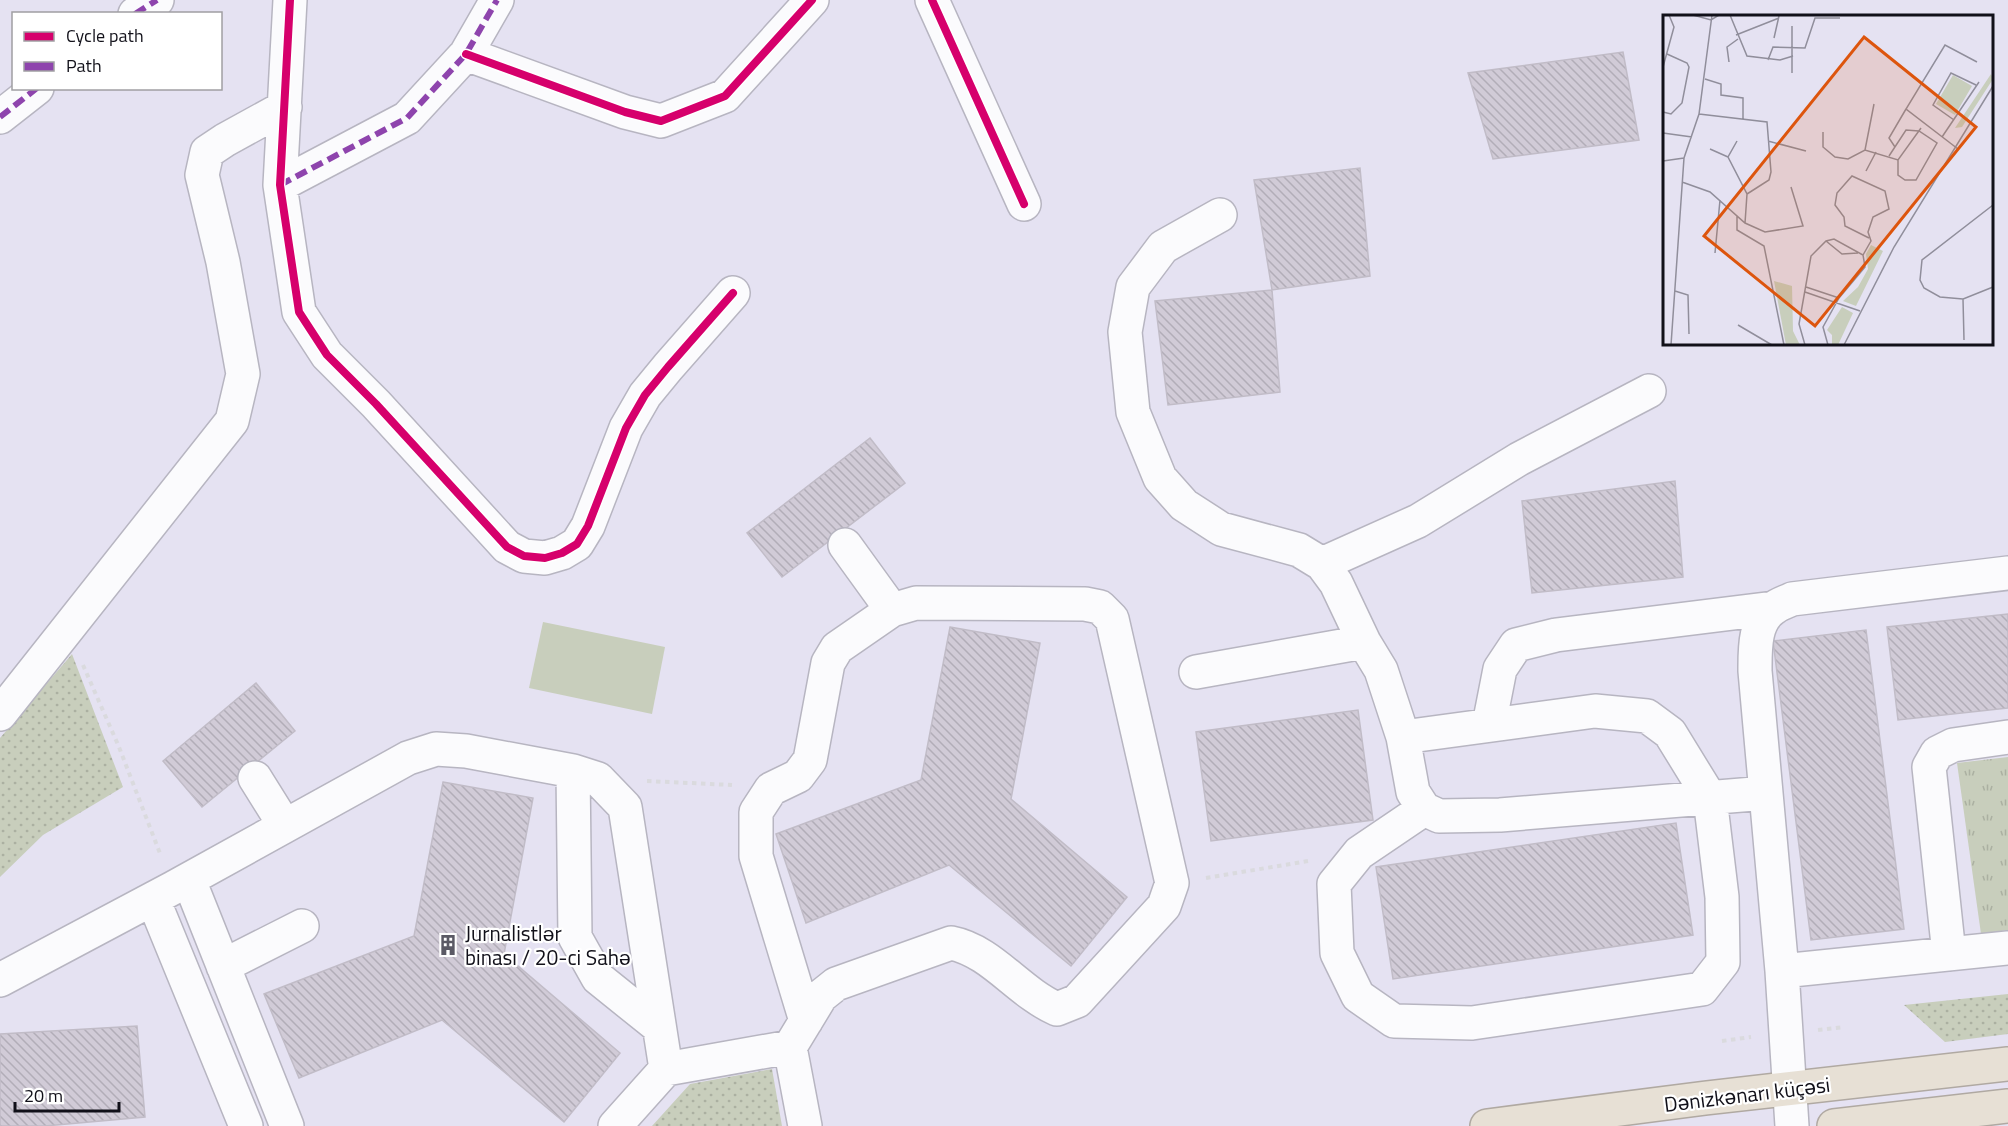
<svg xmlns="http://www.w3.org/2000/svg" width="2008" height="1126" font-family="'Titillium Web',sans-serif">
	<defs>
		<pattern id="grass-dots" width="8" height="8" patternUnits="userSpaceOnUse" patternTransform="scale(1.5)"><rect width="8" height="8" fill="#c8cebc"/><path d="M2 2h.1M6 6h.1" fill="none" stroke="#abb0a1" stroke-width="1.8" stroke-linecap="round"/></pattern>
		<pattern id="park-tufts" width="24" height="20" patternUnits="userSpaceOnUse" patternTransform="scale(1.5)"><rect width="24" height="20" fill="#c8cebc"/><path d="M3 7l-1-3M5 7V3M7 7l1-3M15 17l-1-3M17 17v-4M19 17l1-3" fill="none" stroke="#abb0a1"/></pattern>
		<pattern id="building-back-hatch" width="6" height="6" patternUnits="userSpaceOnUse" patternTransform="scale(1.5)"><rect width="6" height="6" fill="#d1cbd7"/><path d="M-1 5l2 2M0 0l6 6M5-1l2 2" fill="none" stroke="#b2adb8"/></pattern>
	</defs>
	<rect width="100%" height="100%" fill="#e5e2f2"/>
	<path fill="url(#grass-dots)" d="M72,654L123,787L43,835L0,877V738Z
		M2008,994V1034L1945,1042L1904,1005Z
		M772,1069L782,1126H652L690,1084Z"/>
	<path fill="url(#park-tufts)" d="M2008,757V930L1981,934L1957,763Z"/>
	<path fill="#c8cebc" d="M543,622L665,647L652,714L529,688Z"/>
	<path fill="url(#building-back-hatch)" stroke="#c1bcc7" stroke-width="1.5" d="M1623,52L1639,140L1493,159L1468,73Z
		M1360,168L1370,276L1272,290L1254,180Z
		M1272,290L1280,392L1168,405L1155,301Z
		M870,438L905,483L782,577L747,533Z
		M1675,481L1683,577L1532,593L1522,501Z
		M2008,614V708L1898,720L1887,627Z
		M950,627L1040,643L1011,799L1127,897L1071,966L949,865L806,923L776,834L921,780Z
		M1866,630L1904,929L1811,940L1773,641Z
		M256,683L295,731L202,807L163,761Z
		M1358,710L1373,820L1211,841L1196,732Z
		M443,782L533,798L504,954L620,1053L564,1122L442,1020L299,1078L264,994L414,936Z
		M1676,823L1693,935L1393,979L1376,867Z
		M137,1026L145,1117L45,1126H0V1034Z"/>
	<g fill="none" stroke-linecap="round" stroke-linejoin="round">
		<defs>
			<path id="minor" d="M290,0L280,185L299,312L327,355L376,404L507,547L524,556L545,558L562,553L577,544L588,526L626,428L645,395L668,367L733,293
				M932,0L1024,204
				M135,14L157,0
				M466,54L625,112L661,121L725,96L812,0
				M0,117L37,88
				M280,185L407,118L466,54L497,0
				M1220,215L1163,247L1133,287L1125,332L1133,412L1160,478L1184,505L1221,529L1299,550L1322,564L1336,583L1364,642L1381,670L1403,737L1413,792L1424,809L1439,816L1500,815L1766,793
				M845,545L892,610
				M1322,564L1418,521L1519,459L1649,391
				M1196,672L1364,642
				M0,714L232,421L243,374L223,262L202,175L207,152L225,140L285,107
				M1489,725L1500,669L1516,645L1556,635L1774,608
				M1403,737L1595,711L1647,716L1670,733L1710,798L1722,897L1723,962L1702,989L1472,1023L1394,1021L1358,996L1337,953L1334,884L1359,853L1424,809
				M573,771L575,937L598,978L659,1027
				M255,778L285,826
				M189,880L287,1126
				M153,899L246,1126
				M1949,954L1929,767L1937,753L1953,745L2008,737
				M223,966L302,926
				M1782,971L2008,948
				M0,980L173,888L408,758L436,749L466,751L573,771L598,779L625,807L666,1069L615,1126
				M790,1047L805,1126
				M666,1069L790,1047L821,996L836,984L951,943C992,951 1018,992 1057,1009L1077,1001L1164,906L1172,883L1112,619L1100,607L1085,604L916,603L892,610L837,648L828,663L810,760L798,776L771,789L756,812V856L806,1021
				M1792,1126L1782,971L1755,671C1755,649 1754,621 1774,608C1779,604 1786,602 1792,599L2008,573"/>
			<path id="highway" d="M1487,1126L1706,1098L2008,1064
				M1834,1126L2008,1106"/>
		</defs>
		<use href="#minor" stroke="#b7b5c1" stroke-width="36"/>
		<use href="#highway" stroke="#b0a9a2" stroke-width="36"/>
		<path stroke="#dadade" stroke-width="4" stroke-dasharray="4.5 4.5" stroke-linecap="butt" d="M83,665L119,747L161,856
			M647,781L732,785
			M1206,878L1308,861
			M1818,1030L1844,1027
			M1722,1041L1751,1037"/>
		<use href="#minor" stroke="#fbfbfd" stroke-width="33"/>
		<use href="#highway" stroke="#e7e0d5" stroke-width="33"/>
		<path stroke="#8e44ad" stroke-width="6" stroke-dasharray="12 6" stroke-linecap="butt" d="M135,14L157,0
			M0,117L37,88
			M280,185L407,118L466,54L497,0"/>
		<defs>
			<path id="cycleway" d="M290,0L280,185L299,312L327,355L376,404L507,547L524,556L545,558L562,553L577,544L588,526L626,428L645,395L668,367L733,293
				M932,0L1024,204
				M466,54L625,112L661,121L725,96L812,0"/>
		</defs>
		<use href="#cycleway" stroke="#fff" stroke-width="11"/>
		<use href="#cycleway" stroke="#d6006c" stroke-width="8"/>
	</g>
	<defs>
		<symbol id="building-bare" viewBox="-9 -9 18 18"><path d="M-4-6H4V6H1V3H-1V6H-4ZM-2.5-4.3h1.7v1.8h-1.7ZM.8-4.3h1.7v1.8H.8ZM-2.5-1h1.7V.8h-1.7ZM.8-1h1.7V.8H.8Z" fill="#5b5a65" stroke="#fff" stroke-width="2.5" paint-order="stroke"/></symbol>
	</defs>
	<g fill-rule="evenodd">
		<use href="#building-bare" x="433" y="930" width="30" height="30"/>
	</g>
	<g text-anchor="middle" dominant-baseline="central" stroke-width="4.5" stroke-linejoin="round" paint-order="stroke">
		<g font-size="21" fill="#111019" stroke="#fff" text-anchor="start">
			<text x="465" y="933">Jurnalistlər<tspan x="465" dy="24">binası / 20-ci Sahə</tspan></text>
		</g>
		<g font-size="21" fill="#111019" stroke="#fff">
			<text transform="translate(1747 1094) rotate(-7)">Dənizkənarı küçəsi</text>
		</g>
	</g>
	<g transform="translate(1663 15)">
		<rect width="330" height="330" fill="#e5e2f2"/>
		<path d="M328,59L330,64L299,112L292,113ZM208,230L220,236L193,291L180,286L195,272L205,254L203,239ZM111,266L129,271L130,316L137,330H123ZM179,292L190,298L175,330H169V320L164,315Z" fill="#c8cebc"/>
		<path d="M290,60L309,71L292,100L273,89Z" fill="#c8cebc"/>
		<path fill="none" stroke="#908e9b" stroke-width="1.5" d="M30,0L48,5L56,0M67,0L84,41L117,45L130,41M129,11V58M73,20L116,3M111,23L116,1M105,45L110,32L142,33L152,3H177M66,47L64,32L75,24M0,52L11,12L6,0M42,64L58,69V80L80,83V104M0,97L8,99L19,88L26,52L24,48L4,39M36,99L104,107L108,157L106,165L84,179M291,105L270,90L288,58L313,70M160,117V132L172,142L185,144L202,135L235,145L258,113M0,118L29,122M279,122L316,67M74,126L65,142L84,179L82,208M105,126L143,136M232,132L226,123L243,94M47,134L65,142M295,134L243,94L282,30L314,47M202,135L211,89M226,141L243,115L256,116L274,128L253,165H242L235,160V145M0,146L21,143M203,156L213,137M19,167L47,177L82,208L102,217L140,211L128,172M74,201V215L101,231L121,330M163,226L179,239L195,238M52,238L57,185M200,240L208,226L205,217L210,202L226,194L222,176L189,161L174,178L172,190L181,202L182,211L206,223M143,272L176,283M12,276L25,280L26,319M142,277L197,296M300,284L277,282L261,273L257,265L259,245L330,190M75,310L109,330M301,325L300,284L330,272M8,330L21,143L36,99L49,0M142,330L136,309L148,241L163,226L171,224L200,240L202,252L176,283L160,312L165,330M181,330L231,232L330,71"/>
		<path fill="#dd550d" fill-opacity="0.15" stroke="#dd550d" stroke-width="3" d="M201,22L313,112L152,311L41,221Z"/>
		<rect width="330" height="330" fill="none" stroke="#111019" stroke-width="3"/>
	</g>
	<rect x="12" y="12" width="210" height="78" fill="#ffffff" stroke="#a09fa3" stroke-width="1.5"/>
	<rect x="24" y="32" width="30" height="9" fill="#d6006c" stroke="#a09fa3" stroke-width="1.5"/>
	<text x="66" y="42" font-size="18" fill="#111019">Cycle path</text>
	<rect x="24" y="62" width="30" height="9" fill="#8e44ad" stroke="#a09fa3" stroke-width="1.5"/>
	<text x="66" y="72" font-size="18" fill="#111019">Path</text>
	<path d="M15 1102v9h104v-9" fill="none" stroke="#111019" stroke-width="3"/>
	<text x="24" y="1102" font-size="18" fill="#111019" stroke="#ffffff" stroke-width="4.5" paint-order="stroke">20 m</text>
</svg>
